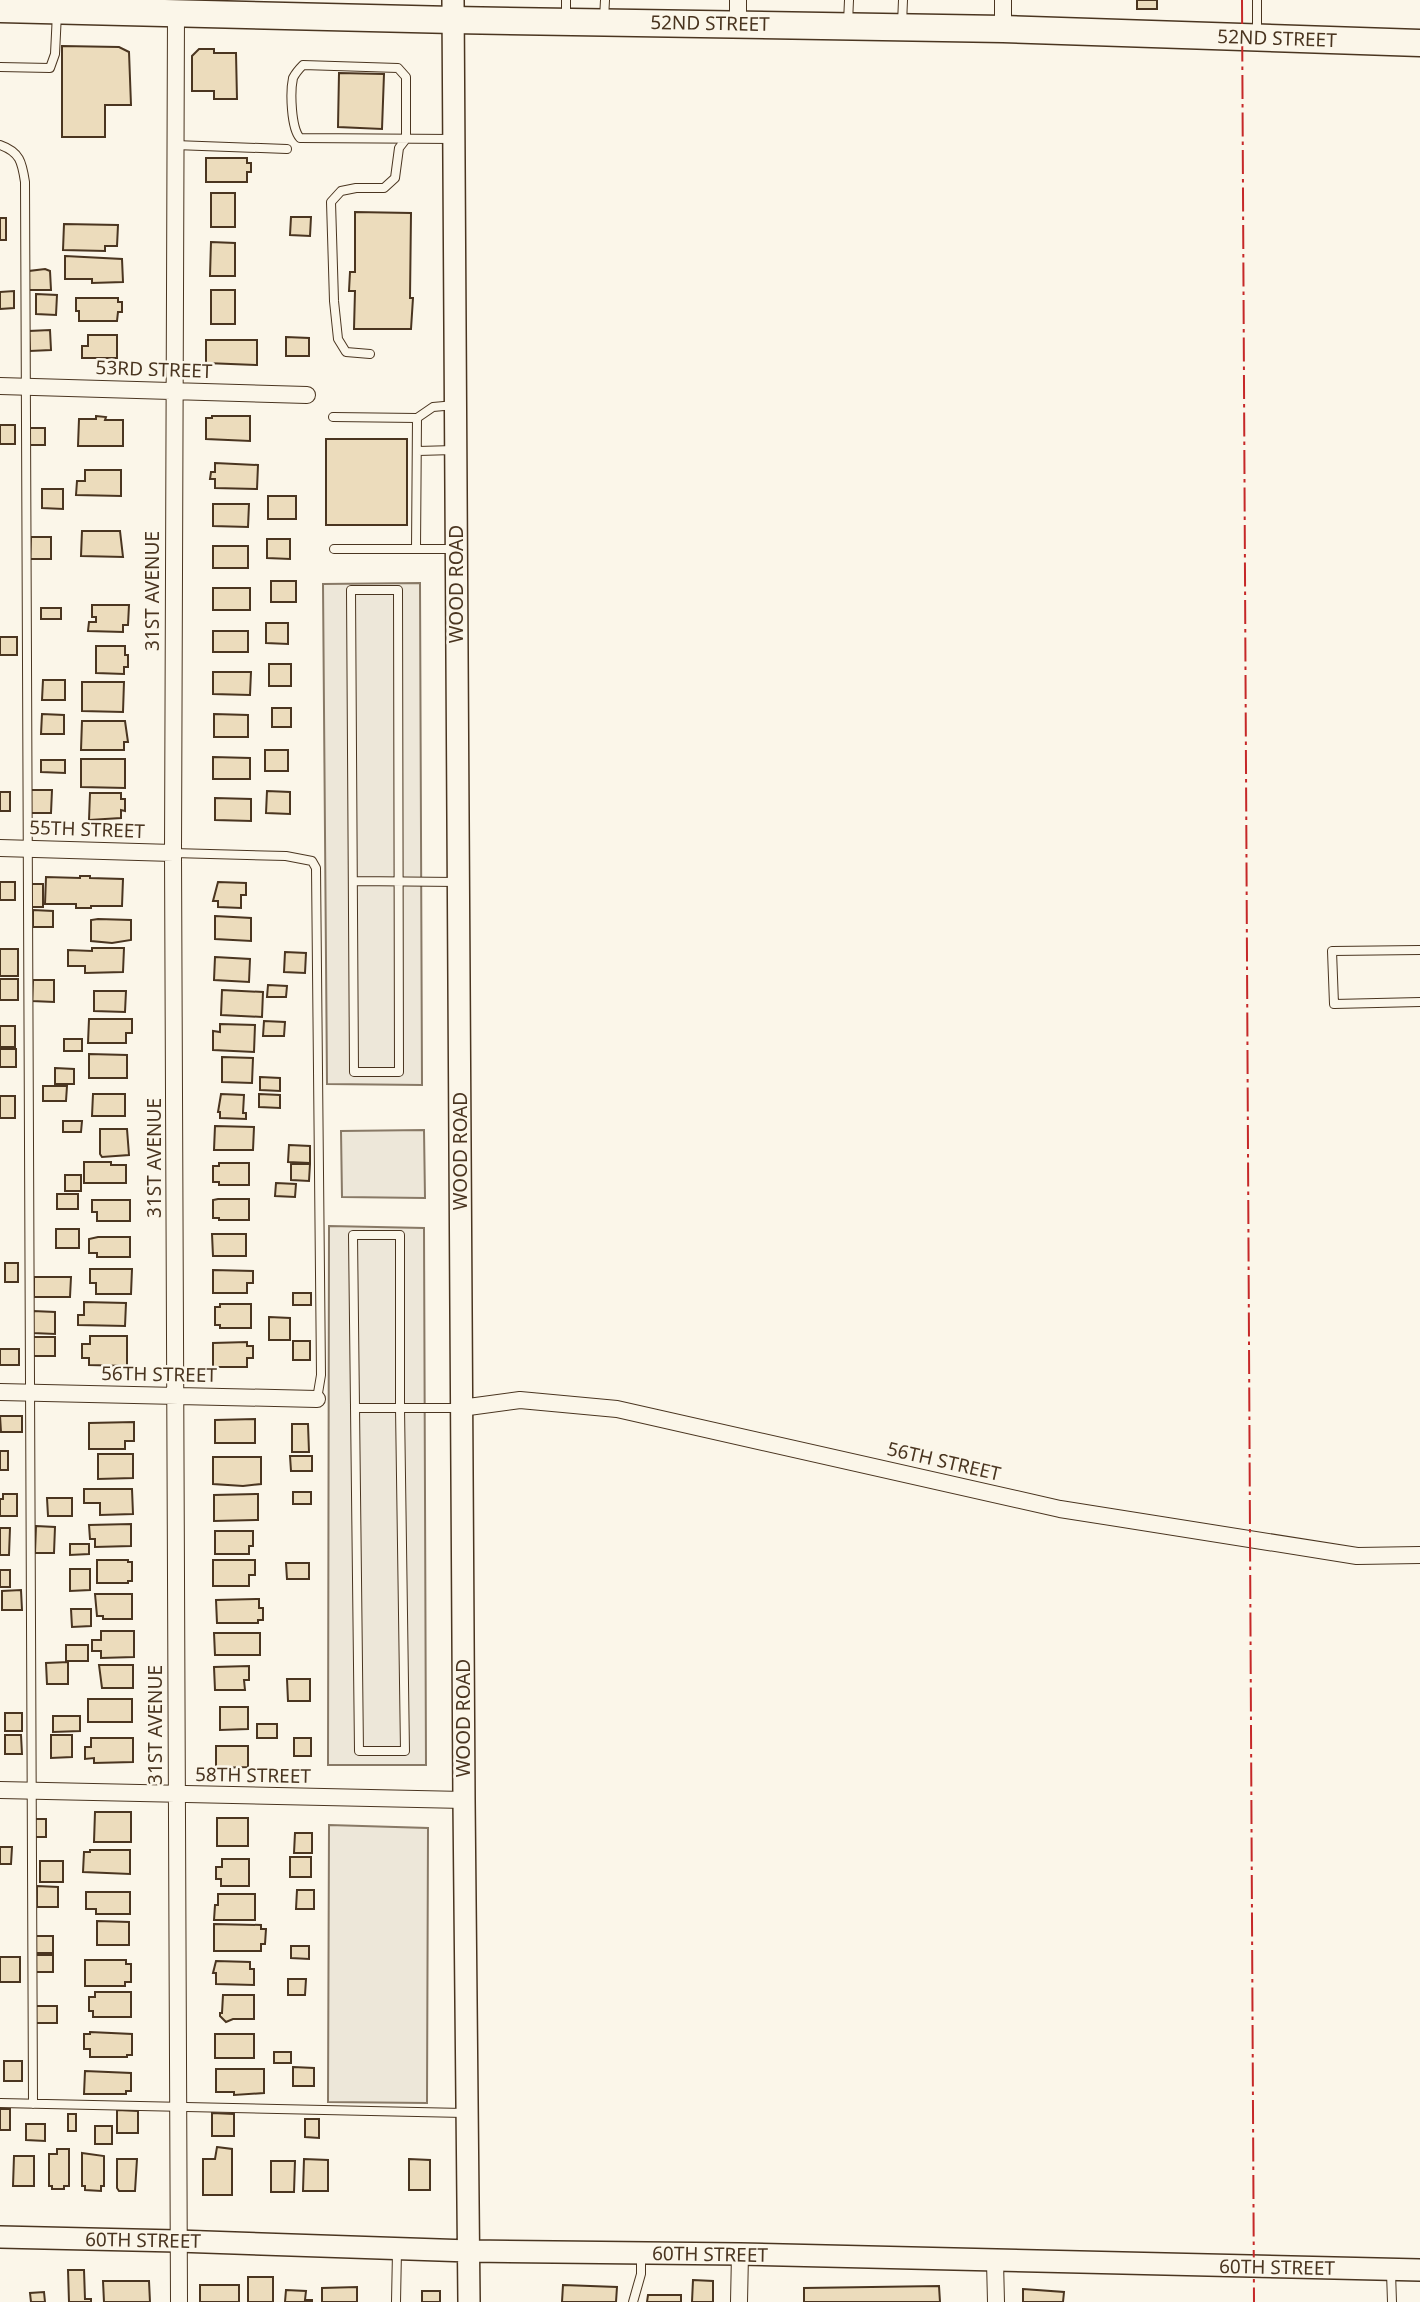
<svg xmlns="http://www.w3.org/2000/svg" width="1420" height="2302" font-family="'Noto Sans',sans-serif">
	<rect width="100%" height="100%" fill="#fbf6e9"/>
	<path fill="#ede7d9" stroke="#887966" stroke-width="2" d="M420,583L422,1085L327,1084L323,584Z
		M424,1130L425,1198L342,1197L341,1131Z
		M329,1226L424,1228L426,1765H328Z
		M329,1825L428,1828L427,2103L328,2102Z"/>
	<path fill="#ecdcbc" stroke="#4a3520" stroke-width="2" d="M1137,0H1157V9H1137Z
		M62,46L119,47L129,52L131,105H105V137H62Z
		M199,49H214V53H236L237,99H214V91H192V56Z
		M339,73L384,74L382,129L338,127Z
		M206,158H247V163H251V172H247V182H206Z
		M211,193H235V227H211Z
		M355,212L411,213L410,298H413L411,329H354L355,291H349L350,272H355Z
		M291,217H311L310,236L290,235Z
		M0,218H6V240H0Z
		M64,224L118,225L117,246H105V251L63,250Z
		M211,242L235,243V276H210Z
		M65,256L122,259L123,282L92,283V279H65Z
		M45,269L50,271L51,290H29V271Z
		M211,290H235V324H211Z
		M14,291V308L0,309V292Z
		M36,294L57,295L56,315L36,314Z
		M76,298H118V302H122V312H118L117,321H79V311H76Z
		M50,330L51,350L30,351L29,331Z
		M88,335H117V358H82V346H88Z
		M286,337L309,338V356H286Z
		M206,340H257V365L206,363Z
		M96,416L106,417L105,420H123V446H78L79,419H96Z
		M212,416H250V441L206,439V418H212Z
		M0,425H15V444H0Z
		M29,428H45V445H29Z
		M326,439H407V525H326Z
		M215,463L258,465L257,489L215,488V479H210L211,472H215Z
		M85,470H121V496L76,495L77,481H85Z
		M42,489H63V509L42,508Z
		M268,496H296V519H268Z
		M213,504H249L248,527L213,526Z
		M82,531H120L123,557L81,556Z
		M31,537H51V559H30Z
		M267,539H290V559L267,558Z
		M213,546H248V568H213Z
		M271,581H296V602H271Z
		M213,588H250V610H213Z
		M92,605H129L128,625H123V632L88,631L89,622H96V617H92Z
		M41,608H61V619H41Z
		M266,623H288V644L266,643Z
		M213,631H248V652H213Z
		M0,637H17V655H0Z
		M96,646H125V655H128V667H124V674L96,673Z
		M269,664H291V686H269Z
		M213,672H251L250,695L213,694Z
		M43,680H65V700H42Z
		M82,682H124L123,712L82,711Z
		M272,708H291V727H272Z
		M42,714L64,715V734H41Z
		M214,714L248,715V737H214Z
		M82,721H125L128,742H124V750H81Z
		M265,750H288V771H265Z
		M213,757L250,758V779H213Z
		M81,759H125V788L81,787Z
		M41,760H65V773L41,772Z
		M31,790H52L51,813H31Z
		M267,791L290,792V814L266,813Z
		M0,792H10V811H0Z
		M90,793H121V799H125V811L121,810V818L89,820Z
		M215,798L251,799V821L215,820Z
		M80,876H90V878L123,879L122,906H91V908H76V904H45L46,877L80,878Z
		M0,882H15V900H0Z
		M218,882L246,883V895H241V908L218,907V901H213Z
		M30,884H43V907H30Z
		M33,910L53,911V927H33Z
		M215,916L251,918V941L215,939Z
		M98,919L131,920V940L112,943L91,941V920Z
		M92,948H124L123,972L85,973V966H68V950L92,951Z
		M0,949H18V976H0Z
		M285,952L306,953L305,973L284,972Z
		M215,957L250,959L249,982L214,980Z
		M0,979H18V1000H0Z
		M33,980H54V1002L32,1001Z
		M268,985L287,986L286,997H267Z
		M222,990L263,992L262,1017L221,1015Z
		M94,991H126L125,1012L94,1011Z
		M89,1019H132V1033H126V1043H88Z
		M264,1021L285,1022L284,1036H263Z
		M220,1024L255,1025L254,1052L213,1050V1031L220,1032Z
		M0,1026H15V1047H0Z
		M64,1039H82V1051H64Z
		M0,1049H16V1067H0Z
		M89,1054L127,1055V1078H89Z
		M222,1057L253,1058L252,1083L222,1082Z
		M55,1068L74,1069V1084H55Z
		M260,1077L280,1078V1091L260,1090Z
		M43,1086H67L66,1101H43Z
		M93,1094H125V1116H92Z
		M221,1094L244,1095L243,1113H246V1119L220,1118V1112H218Z
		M259,1094L280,1095V1108L259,1107Z
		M0,1096H15V1118H0Z
		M63,1121H82L81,1132H63Z
		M215,1126L254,1127L253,1150H214Z
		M100,1129H127L129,1155L102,1157L100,1154Z
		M289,1145L310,1146V1163L288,1162Z
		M84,1162H111V1165H126V1183H84Z
		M219,1163H249V1185H219V1182H213V1166H219Z
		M291,1164H310L309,1181L291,1180Z
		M65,1175H81V1191H65Z
		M276,1183L296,1184L295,1197L275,1196Z
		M57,1194H78V1209H57Z
		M218,1199H249V1220H219V1218H213V1200Z
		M92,1200H130V1221H97V1212H92Z
		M56,1229H79V1248H56Z
		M212,1234H246V1256H213Z
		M98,1237H130V1257H97V1253H89V1239Z
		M5,1263H18V1282H5Z
		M90,1269H132L131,1294H96V1283H90Z
		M213,1270L253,1271V1283H247V1293H213Z
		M34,1277H71L70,1297H34Z
		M293,1293H311V1305H293Z
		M84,1302L126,1303L125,1326L78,1325V1315H84Z
		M220,1304H251V1328H220V1325H215V1307H220Z
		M33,1311L55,1312V1334L33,1333Z
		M269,1317L290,1318V1340H269Z
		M90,1336H127V1366L89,1365V1358H82V1344H90Z
		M31,1337H55V1356H31Z
		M293,1341H310V1360H293Z
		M247,1342V1346H253V1358H247V1367H213V1343Z
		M0,1349H19V1365H0Z
		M0,1416H22V1432H1Z
		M255,1419V1443H215V1420Z
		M134,1422V1441H125V1449H89V1423Z
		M292,1424H308L309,1452H292Z
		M0,1451H8V1470H0Z
		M98,1454H133V1478L98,1479Z
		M290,1456H312V1471H291Z
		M213,1457H261V1484L243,1486L213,1484Z
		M84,1489H132L133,1514L100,1515V1503H84Z
		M293,1492H311V1504H293Z
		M3,1494H17V1516H0V1499H3Z
		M258,1494V1520L214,1521V1495Z
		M47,1498H72V1516H48Z
		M131,1524V1546L95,1547V1539H90L89,1525Z
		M36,1526L55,1527L54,1553H35Z
		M0,1528H10L9,1555H0Z
		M215,1531H253V1546H249V1554H215Z
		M70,1544H89V1554L70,1555Z
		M97,1560H128V1562H132V1581H128V1583H97Z
		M213,1560H255V1575H249V1586H213Z
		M286,1563H309V1579H287Z
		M70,1569H90V1590L70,1591Z
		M0,1570H10V1587H0Z
		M21,1590L22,1610H2V1591Z
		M95,1594H132V1619H103V1616H97Z
		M259,1599V1608H263V1620H258V1623H217L216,1600Z
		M71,1609H91V1626L72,1627Z
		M101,1631H134V1657L101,1658V1651H92V1640H101Z
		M214,1633H260V1655H215Z
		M66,1645H88V1661H66Z
		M68,1662V1684H47L46,1663Z
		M99,1665H133V1688H102Z
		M249,1666V1680H244L245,1690H215L214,1667Z
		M287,1679H310V1701H288Z
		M88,1699H132V1722H88Z
		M220,1707H248V1729L220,1730Z
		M5,1713H22V1731H5Z
		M53,1716H80V1731L53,1732Z
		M257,1724H277V1738H257Z
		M5,1735H21L22,1754H5Z
		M51,1735H72V1757L51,1758Z
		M91,1738H133V1762L94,1763V1758L85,1759V1747H91Z
		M294,1738H311V1756H294Z
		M216,1746H248V1767L216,1768Z
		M95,1812H131V1842H94Z
		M217,1818H248V1846H217Z
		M34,1819H46V1837H34Z
		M295,1833H312V1853H294Z
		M0,1847H12L11,1864H0Z
		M90,1850H130V1874L83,1872L84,1852H90Z
		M290,1857H311V1877H290Z
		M222,1859H249V1886H221V1879H216V1867H222Z
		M40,1861H63V1882H40Z
		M37,1886L58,1887V1907H37Z
		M297,1890H314V1909H296Z
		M86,1892H130V1914H96V1909H86Z
		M218,1894H255V1920H214L215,1905H218Z
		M97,1921L129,1922V1945H97Z
		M214,1924L261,1925V1929H266L265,1944H261V1951H214Z
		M36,1936H53V1953H35Z
		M291,1946H309V1959L291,1958Z
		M36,1955H53V1972H36Z
		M0,1957H20V1982H0Z
		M85,1960H126V1964H131V1982H125V1986H85Z
		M216,1961L250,1962V1969H254V1985L216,1984V1973H213Z
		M288,1979H306L305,1995H288Z
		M95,1992H131V2017H93V2011H89V1997H95Z
		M223,1995H254V2019H233L226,2022L220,2016V2013H222Z
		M34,2006H57V2023H34Z
		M90,2032L132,2034V2055H127V2057H90V2049H84V2034H90Z
		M215,2034H254V2058H215Z
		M274,2052H291V2063H274Z
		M4,2061H22V2081H4Z
		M293,2067L314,2068V2086H293Z
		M216,2069H264V2093L234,2095V2092H216Z
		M85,2071L131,2073V2091H126V2094H84Z
		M0,2109H10V2130H0Z
		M117,2110L138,2111V2133H117Z
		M212,2113L234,2114V2136H212Z
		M68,2114H76V2131H68Z
		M305,2119H319V2138L305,2137Z
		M26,2124H45V2141L26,2140Z
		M95,2126H112V2144H95Z
		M217,2147L232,2149V2195H203V2159H215Z
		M57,2149H69V2186H64V2189H52V2186H49V2154H57Z
		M82,2153L104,2156V2186H101V2191L85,2190V2186H82Z
		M14,2156H34V2186H13Z
		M117,2159H137L135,2191H119L117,2188Z
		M304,2159L328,2160V2191H303Z
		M409,2159L430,2160V2190H409Z
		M271,2161H295L294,2192H271Z
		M68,2270H84L85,2299H91V2302H69Z
		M248,2277H273V2302H248Z
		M693,2280L713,2281V2302H692Z
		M103,2281H149L150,2302H104Z
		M200,2285H239V2302H200Z
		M563,2285L617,2287L616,2302H562Z
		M939,2286L940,2302H804V2288Z
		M357,2287V2302H322V2288Z
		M1023,2289L1064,2292L1063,2302H1023Z
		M286,2290L306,2291L305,2300H312V2302H285Z
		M422,2291H440V2302H422Z
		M44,2292L45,2302H31L30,2293Z
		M648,2295H681V2302H647Z"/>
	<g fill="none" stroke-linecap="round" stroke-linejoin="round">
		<defs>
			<path id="service" d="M566,0V18
				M604,19L605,0
				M848,23L849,0
				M902,24L903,0
				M1257,32V0
				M0,67L50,68L55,54L57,13
				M0,145C20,152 22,162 25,182L33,2104
				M175,145L287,149
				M370,354L346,352L338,339L334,301L331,202L341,191L356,188H384L395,178L399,148L406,139V77L398,68L303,65C300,68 295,74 293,78C290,92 291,128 300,138L454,139
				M333,417L417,418L416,549
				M417,418L433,407L455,405
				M418,451L454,450
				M334,549H453
				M351,590H398L399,1072H354Z
				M173,853L286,856L312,861L316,868L321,1375L317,1399
				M353,881L458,882
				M1420,950L1332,951L1334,1004L1420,1002
				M353,1235H400V1408L405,1751H359Z
				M355,1408H460
				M0,2103L464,2113
				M1391,2272L1392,2302
				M396,2302L397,2251
				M633,2302L641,2274V2256"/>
			<path id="minor" d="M738,0V24
				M176,13L173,853L179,2302
				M1003,29V0
				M0,386L307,395
				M0,848L173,853
				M0,1392L317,1399
				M461,1408L520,1400L617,1409L1060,1509L1357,1556L1420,1555
				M0,1790L464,1800
				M995,2261L996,2302
				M739,2302L740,2254"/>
			<path id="tertiary" d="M453,0L464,1800L469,2302
				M0,2237L177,2241L469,2251L740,2254L1420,2270"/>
			<path id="primary" d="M0,9L453,20L1003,29L1420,43"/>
		</defs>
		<use href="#service" stroke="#4a3520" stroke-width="10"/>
		<use href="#minor" stroke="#4a3520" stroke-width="18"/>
		<use href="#tertiary" stroke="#4a3520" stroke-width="24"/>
		<use href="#primary" stroke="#4a3520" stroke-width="29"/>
		<use href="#service" stroke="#fbf6e9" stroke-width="8"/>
		<use href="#minor" stroke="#fbf6e9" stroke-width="16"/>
		<use href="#tertiary" stroke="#fbf6e9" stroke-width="21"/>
		<use href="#primary" stroke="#fbf6e9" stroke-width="26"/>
		<path stroke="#c62828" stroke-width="2" stroke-dasharray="24 5 3.5 5" stroke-linecap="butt" d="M1242,0L1254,2302"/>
	</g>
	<g text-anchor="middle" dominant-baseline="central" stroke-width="5" stroke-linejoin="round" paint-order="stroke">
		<g font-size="19" fill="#4a3520" stroke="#fbf6e9">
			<text transform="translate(710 23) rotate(1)">52ND STREET</text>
			<text transform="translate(1277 38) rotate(2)">52ND STREET</text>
			<text transform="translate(154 369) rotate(2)">53RD STREET</text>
			<text transform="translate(456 584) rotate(-90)">WOOD ROAD</text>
			<text transform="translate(152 591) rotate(-90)">31ST AVENUE</text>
			<text transform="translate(87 829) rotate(2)">55TH STREET</text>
			<text transform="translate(460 1151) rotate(-90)">WOOD ROAD</text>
			<text transform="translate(154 1158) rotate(-90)">31ST AVENUE</text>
			<text transform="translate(159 1374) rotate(1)">56TH STREET</text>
			<text transform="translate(944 1461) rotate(13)">56TH STREET</text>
			<text transform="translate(463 1718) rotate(-90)">WOOD ROAD</text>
			<text transform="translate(155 1725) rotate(-90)">31ST AVENUE</text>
			<text transform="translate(253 1775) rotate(1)">58TH STREET</text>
			<text transform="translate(143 2240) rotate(1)">60TH STREET</text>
			<text transform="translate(710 2254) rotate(1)">60TH STREET</text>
			<text transform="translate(1277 2267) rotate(1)">60TH STREET</text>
		</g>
	</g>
</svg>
